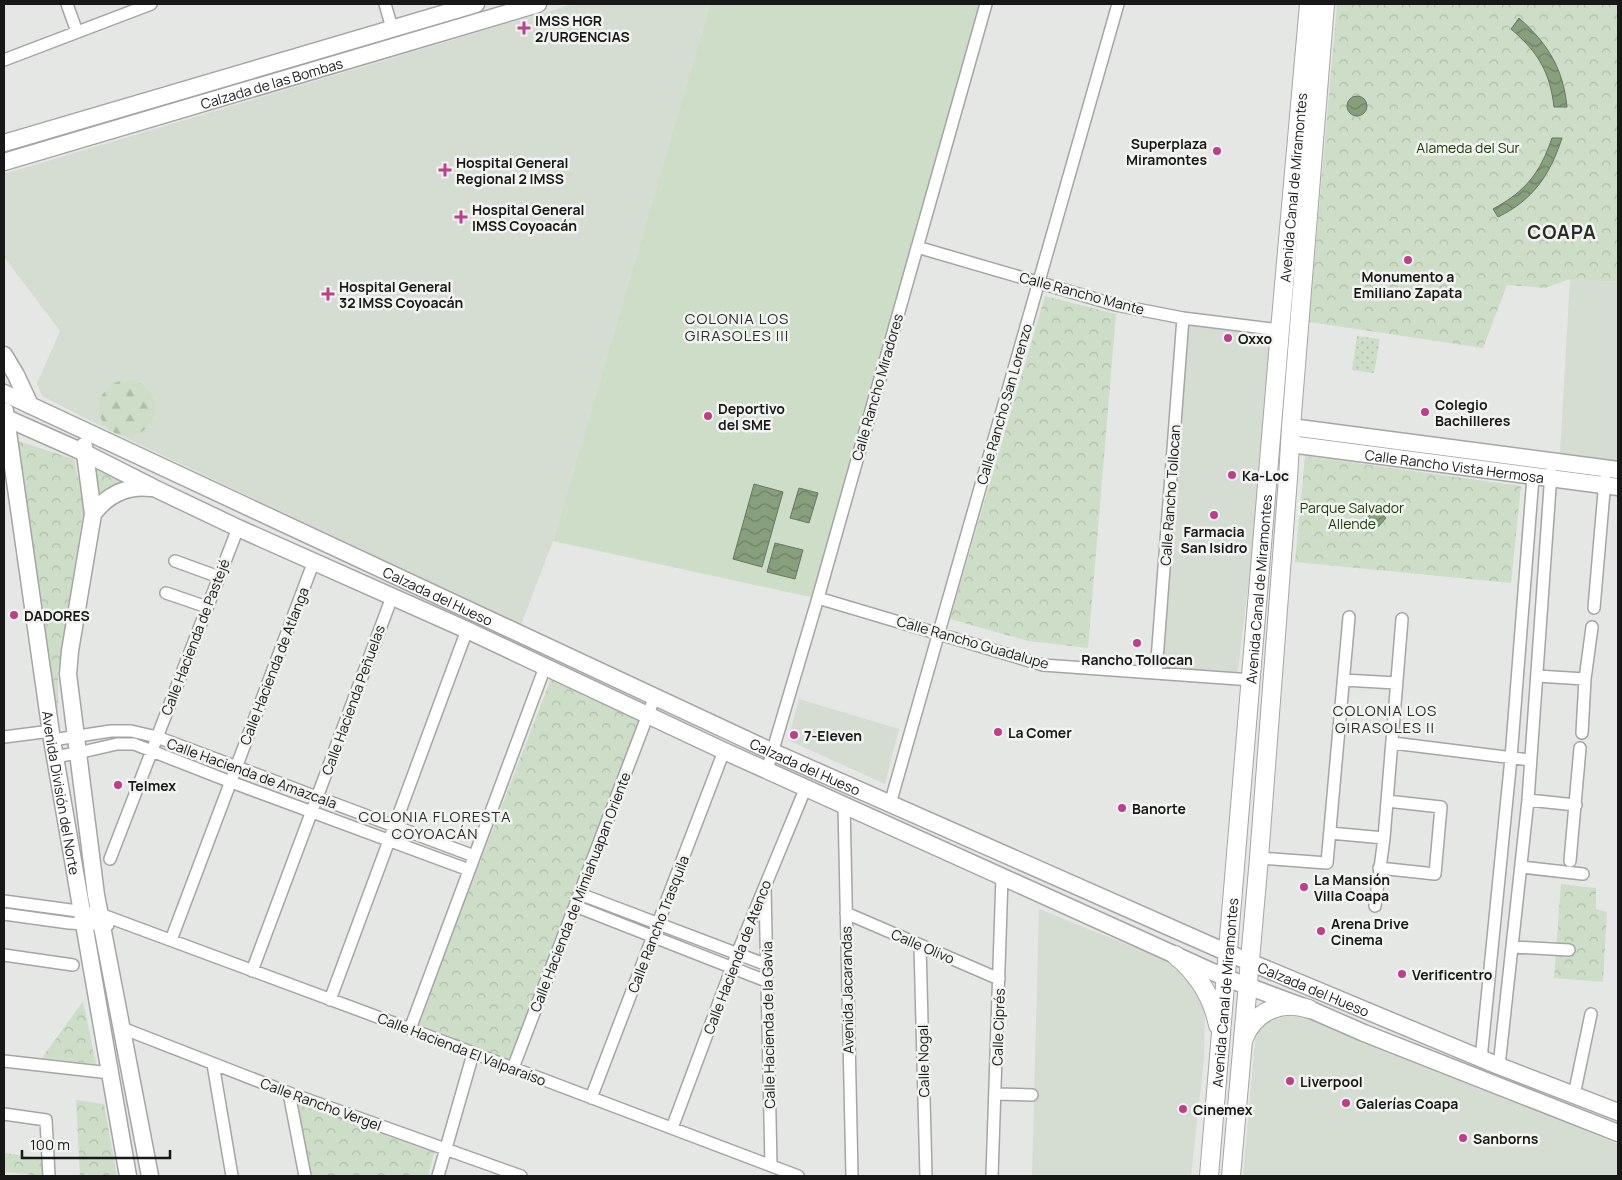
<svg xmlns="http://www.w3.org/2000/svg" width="1622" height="1180" font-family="Manrope,sans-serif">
	<defs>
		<pattern id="forest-firs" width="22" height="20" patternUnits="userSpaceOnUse" patternTransform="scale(1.25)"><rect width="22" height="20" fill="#ceddc7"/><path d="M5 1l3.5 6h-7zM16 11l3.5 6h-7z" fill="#b0bdaa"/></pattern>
		<pattern id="park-crowns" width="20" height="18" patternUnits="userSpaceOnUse" patternTransform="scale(1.25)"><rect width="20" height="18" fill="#ceddc7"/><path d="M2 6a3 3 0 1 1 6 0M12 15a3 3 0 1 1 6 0" fill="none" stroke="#b0bdaa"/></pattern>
		<pattern id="garden-dots" width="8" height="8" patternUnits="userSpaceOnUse" patternTransform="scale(1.25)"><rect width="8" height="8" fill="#ceddc7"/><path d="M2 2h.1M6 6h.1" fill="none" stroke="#b0bdaa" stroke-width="1.8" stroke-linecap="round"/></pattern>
		<pattern id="water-waves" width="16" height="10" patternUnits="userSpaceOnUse" patternTransform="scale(1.25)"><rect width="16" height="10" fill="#889f7e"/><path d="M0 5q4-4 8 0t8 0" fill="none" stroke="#6e8166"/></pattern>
	</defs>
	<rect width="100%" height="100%" fill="#e5e7e4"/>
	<path fill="#d5dcd2" d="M573,4H710L553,541L521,625L109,430L42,396L37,383L60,331L4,257V174Z
		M1570,279L1618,282V462L1560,454Z
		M1186,317L1279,330L1237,678L1150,671Z
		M799,699L899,729L885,784L788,740Z
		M1039,909L1175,964L1191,978L1205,1005L1204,1059L1191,1176H1032Z
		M1299,1011L1618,1144V1176H1243L1256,1029L1270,1014Z"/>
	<path fill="#ceddc7" d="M710,4H980L914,250L815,598L553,541Z"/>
	<path fill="url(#forest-firs)" d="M99 408a28 28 0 1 1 56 0a28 28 0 1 1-56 0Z"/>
	<path fill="url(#park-crowns)" d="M1337,4H1618V282L1570,279L1545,288L1507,285L1483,348L1309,322Z
		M1045,296L1116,314L1088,648L1028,641L950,619Z
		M18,441L74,459L84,508L58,670V723Z
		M1305,456L1521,486L1511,583L1295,562Z
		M95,469L134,486L99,495Z
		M552,676L643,721L510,1063L416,1028Z
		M1561,884L1596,888V909L1607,912L1603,982L1554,978Z
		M83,1001L96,1064L42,1058Z
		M293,1099L436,1146L428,1176H309Z
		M76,1100L104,1104L117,1176H80Z
		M4,1153L41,1158L43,1176L4,1172Z"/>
	<path fill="url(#garden-dots)" d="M1357,336L1380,339L1374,373L1352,370Z"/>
	<path fill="url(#water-waves)" stroke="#66765f" d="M1519,18C1548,44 1563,68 1567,107H1554C1550,72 1538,52 1511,29Z
		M1347 106a10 10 0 1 1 20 0a10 10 0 1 1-20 0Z
		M1552,138H1562C1550,175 1533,200 1498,217L1493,209C1526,191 1540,173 1552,138Z
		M754,484L783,492L762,567L733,559Z
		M799,488L818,493L809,523L790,518Z
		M1375,509L1386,518L1378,527L1367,518Z
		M775,543L803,550L795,579L767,572Z"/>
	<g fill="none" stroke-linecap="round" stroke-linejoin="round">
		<defs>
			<path id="street" d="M67,4L77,32
				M385,4L392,28
				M4,60L151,4
				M917,247L1116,305L1183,318L1280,330
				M175,561L219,577
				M166,593L207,607
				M818,598L1043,665L1252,680
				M1594,608L1605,480
				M1156,673L1183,318
				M1537,676L1585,679
				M1344,680L1396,683
				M1582,733L1585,679L1592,627
				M4,737L43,732
				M52,740L111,731H131L157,737L474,856
				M1393,743L1530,760
				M55,757L82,752L117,744H134L231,782L469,870
				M767,770L818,598L986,4
				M1528,800L1576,805
				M890,804L1118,4
				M844,805L852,1176
				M1330,833L1384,838
				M1259,858L1327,863L1349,617
				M110,859L238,528
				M1570,861L1580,748
				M1521,867L1583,874
				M1379,868L1435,874L1441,807L1387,801
				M765,889L771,1165
				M580,894L767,965
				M4,901L100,914L410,1029L798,1176
				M575,906L766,981
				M1375,906L1384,838L1402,619
				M846,913L999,979
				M4,914L69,923L108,925
				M171,940L314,561
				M920,945L926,1176
				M1513,947L1569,950
				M4,955L73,965
				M252,971L392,597
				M330,1000L467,630
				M122,1028L289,1093L521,1176
				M410,1029L545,667
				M1481,1059L1511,758L1533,477
				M4,1061L110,1073
				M213,1064L232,1176
				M1499,1066L1528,800L1551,473
				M513,1068L655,696
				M289,1093L305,1176
				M995,1094L1032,1095
				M1574,1095L1591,1014
				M591,1098L724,751
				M4,1114L46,1120L49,1176
				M672,1128L737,954L806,787
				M438,1176L473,1054
				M992,1176L1002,877"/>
			<g id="secondary">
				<path d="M4,143L476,4"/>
				<path id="s1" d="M4,162L538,4"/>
				<path d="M4,355L16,375L30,405"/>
				<path id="s2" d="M4,393L773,752L1228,953L1499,1066L1618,1112"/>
				<path id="s3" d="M5,411L52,740L128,1176"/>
				<path d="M4,417L85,453L154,488L238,528L467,630L724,751L1226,978L1309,1009L1364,1033L1618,1133"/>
				<path d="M1291,427L1618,470"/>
				<path id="s4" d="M1290,444L1618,487"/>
				<path d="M84,446L93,514L70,651L68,674L96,895L150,1176"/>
				<path d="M93,514C107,495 127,485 151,488"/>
			</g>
			<g id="primary">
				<path d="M1175,955C1197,973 1212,995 1218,1025"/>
				<path d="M1244,1038C1255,1011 1281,1000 1309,1009"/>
				<path id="s5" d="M1209,1176L1280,330L1309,4"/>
				<path d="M1231,1176L1259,858L1288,478L1291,427L1325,4"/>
			</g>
		</defs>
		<use href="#street" stroke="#a4a6a3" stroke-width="14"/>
		<use href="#secondary" stroke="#a4a6a3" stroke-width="19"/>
		<use href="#primary" stroke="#a4a6a3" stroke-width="20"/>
		<use href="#street" stroke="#fff" stroke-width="11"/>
		<use href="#secondary" stroke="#fff" stroke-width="16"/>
		<use href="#primary" stroke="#fff" stroke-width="18"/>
	</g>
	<g fill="#bf3e89" stroke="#f2f4f1" stroke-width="2">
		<path d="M521.5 20.5h5v5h5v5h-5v5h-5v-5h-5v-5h5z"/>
		<circle cx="1217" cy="151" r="5"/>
		<path d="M442.5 162.5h5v5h5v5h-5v5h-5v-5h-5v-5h5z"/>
		<path d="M458.5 209.5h5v5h5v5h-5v5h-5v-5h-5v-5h5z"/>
		<circle cx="1408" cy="260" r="5"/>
		<path d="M325.5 286.5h5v5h5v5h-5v5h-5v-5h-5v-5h5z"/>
		<circle cx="1228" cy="338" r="5"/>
		<circle cx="1425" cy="412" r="5"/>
		<circle cx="708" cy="416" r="5"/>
		<circle cx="1232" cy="475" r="5"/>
		<circle cx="1214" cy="515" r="5"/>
		<circle cx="14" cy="615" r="5"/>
		<circle cx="1137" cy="643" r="5"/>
		<circle cx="998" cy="732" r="5"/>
		<circle cx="794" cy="735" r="5"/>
		<circle cx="118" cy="785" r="5"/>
		<circle cx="1122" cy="808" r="5"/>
		<circle cx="1304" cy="887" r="5"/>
		<circle cx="1321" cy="931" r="5"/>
		<circle cx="1402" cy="974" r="5"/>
		<circle cx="1290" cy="1081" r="5"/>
		<circle cx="1346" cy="1103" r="5"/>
		<circle cx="1183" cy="1109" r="5"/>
		<circle cx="1463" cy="1138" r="5"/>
	</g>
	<g text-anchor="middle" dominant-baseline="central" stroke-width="5" stroke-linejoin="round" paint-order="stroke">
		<g font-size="14" font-weight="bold" fill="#171817" stroke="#f2f4f1" text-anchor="start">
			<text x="535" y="20">IMSS HGR<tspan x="535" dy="16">2/URGENCIAS</tspan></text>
			<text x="1207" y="143" text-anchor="end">Superplaza<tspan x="1207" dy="16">Miramontes</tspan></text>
			<text x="456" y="162">Hospital General<tspan x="456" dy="16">Regional 2 IMSS</tspan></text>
			<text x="472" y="209">Hospital General<tspan x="472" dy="16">IMSS Coyoacán</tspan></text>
			<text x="1408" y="276" text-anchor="middle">Monumento a<tspan x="1408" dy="16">Emiliano Zapata</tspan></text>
			<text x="339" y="286">Hospital General<tspan x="339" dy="16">32 IMSS Coyoacán</tspan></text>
			<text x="1238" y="338">Oxxo</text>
			<text x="1435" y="404">Colegio<tspan x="1435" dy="16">Bachilleres</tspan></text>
			<text x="718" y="408">Deportivo<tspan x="718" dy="16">del SME</tspan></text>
			<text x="1242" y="475">Ka-Loc</text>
			<text x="1214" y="531" text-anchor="middle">Farmacia<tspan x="1214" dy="16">San Isidro</tspan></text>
			<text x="24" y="615">DADORES</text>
			<text x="1137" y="659" text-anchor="middle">Rancho Tollocan</text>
			<text x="1008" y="732">La Comer</text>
			<text x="804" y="735">7-Eleven</text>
			<text x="128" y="785">Telmex</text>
			<text x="1132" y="808">Banorte</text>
			<text x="1314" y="879">La Mansión<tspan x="1314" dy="16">Villa Coapa</tspan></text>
			<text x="1331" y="923">Arena Drive<tspan x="1331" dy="16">Cinema</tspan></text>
			<text x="1412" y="974">Verificentro</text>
			<text x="1300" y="1081">Liverpool</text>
			<text x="1356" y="1103">Galerías Coapa</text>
			<text x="1193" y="1109">Cinemex</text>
			<text x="1473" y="1138">Sanborns</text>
		</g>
		<g font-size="14" fill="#171817" stroke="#f2f4f1">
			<text stroke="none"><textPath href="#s1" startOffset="279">Calzada de las Bombas</textPath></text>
			<text stroke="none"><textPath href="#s5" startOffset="992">Avenida Canal de Miramontes</textPath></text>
			<text transform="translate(1082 293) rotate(15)">Calle Rancho Mante</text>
			<text transform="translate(877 387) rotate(-74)">Calle Rancho Miradores</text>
			<text transform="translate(1004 404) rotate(-74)">Calle Rancho San Lorenzo</text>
			<text stroke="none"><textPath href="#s4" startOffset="166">Calle Rancho Vista Hermosa</textPath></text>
			<text transform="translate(1170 495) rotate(-86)">Calle Rancho Tollocan</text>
			<text stroke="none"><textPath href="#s5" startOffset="589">Avenida Canal de Miramontes</textPath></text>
			<text stroke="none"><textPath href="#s2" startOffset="479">Calzada del Hueso</textPath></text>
			<text transform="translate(195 637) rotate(-69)">Calle Hacienda de Pastejé</text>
			<text transform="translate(973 642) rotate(16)">Calle Rancho Guadalupe</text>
			<text transform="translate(274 666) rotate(-69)">Calle Hacienda de Atlanga</text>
			<text transform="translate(353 700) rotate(-70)">Calle Hacienda Peñuelas</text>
			<text stroke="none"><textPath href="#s2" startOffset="884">Calzada del Hueso</textPath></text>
			<text transform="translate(252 773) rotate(20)">Calle Hacienda de Amazcala</text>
			<text stroke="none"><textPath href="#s3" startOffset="386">Avenida División del Norte</textPath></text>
			<text transform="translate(580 892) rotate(-69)">Calle Hacienda de Mimiahuapan Oriente</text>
			<text transform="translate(658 924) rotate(-69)">Calle Rancho Trasquila</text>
			<text transform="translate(923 946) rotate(23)">Calle Olivo</text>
			<text transform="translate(737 957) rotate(-69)">Calle Hacienda de Atenco</text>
			<text stroke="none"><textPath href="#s2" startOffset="1439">Calzada del Hueso</textPath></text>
			<text transform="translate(847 990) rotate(-91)">Avenida Jacarandas</text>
			<text stroke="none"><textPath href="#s5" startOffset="184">Avenida Canal de Miramontes</textPath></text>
			<text transform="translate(768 1025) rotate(-91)">Calle Hacienda de la Gavia</text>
			<text transform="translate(998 1027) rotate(-88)">Calle Ciprés</text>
			<text transform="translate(462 1049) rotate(21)">Calle Hacienda El Valparaíso</text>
			<text transform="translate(923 1061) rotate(-91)">Calle Nogal</text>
			<text transform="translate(321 1104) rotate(20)">Calle Rancho Vergel</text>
		</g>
		<g font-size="14" fill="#1b3907" stroke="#f2f4f1">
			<text x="1468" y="147">Alameda del Sur</text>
			<text x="1352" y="507">Parque Salvador<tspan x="1352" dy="16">Allende</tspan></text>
		</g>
		<g font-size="15" letter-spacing="1" fill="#2b2c2a" stroke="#f2f4f1">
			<text x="737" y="318">COLONIA LOS<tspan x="737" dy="17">GIRASOLES III</tspan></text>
			<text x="1385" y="710">COLONIA LOS<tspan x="1385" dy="17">GIRASOLES II</tspan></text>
			<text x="435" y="816">COLONIA FLORESTA<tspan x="435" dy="17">COYOACÁN</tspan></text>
		</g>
		<g font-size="19" font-weight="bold" letter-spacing="1" fill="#2b2c2a" stroke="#f2f4f1">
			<text x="1562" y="232">COAPA</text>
		</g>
	</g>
	<rect width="1622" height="1180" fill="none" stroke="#171817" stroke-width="10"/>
	<path d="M22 1150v8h148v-8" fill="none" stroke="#171817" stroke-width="2.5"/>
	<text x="30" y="1150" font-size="15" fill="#171817" stroke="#f2f4f1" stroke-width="4" paint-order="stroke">100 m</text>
</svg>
